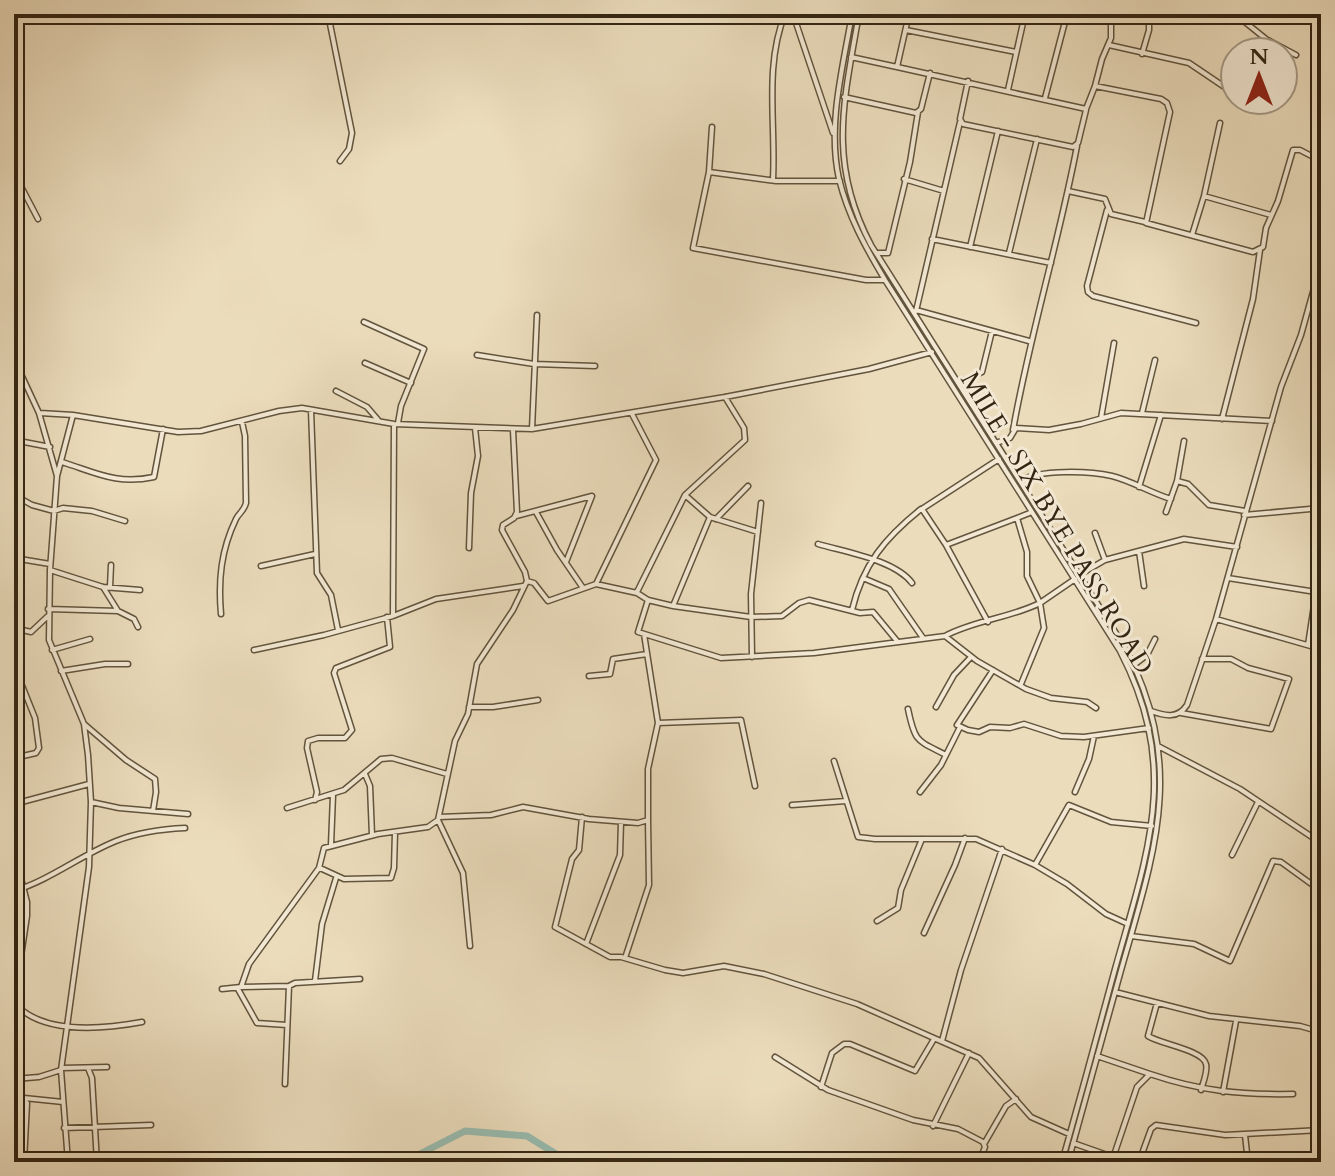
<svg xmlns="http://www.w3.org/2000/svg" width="1335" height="1176" font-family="Cardo,serif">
	<rect width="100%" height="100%" fill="#ebdcbc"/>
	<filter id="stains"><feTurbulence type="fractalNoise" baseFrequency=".0025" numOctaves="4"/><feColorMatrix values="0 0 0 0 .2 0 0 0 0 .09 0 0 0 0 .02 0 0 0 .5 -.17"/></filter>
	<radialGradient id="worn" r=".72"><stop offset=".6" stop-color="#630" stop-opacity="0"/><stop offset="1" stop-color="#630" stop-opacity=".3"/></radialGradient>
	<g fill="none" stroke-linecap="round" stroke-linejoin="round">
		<path stroke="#98bcb0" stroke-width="7" d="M404,1162L465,1131L527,1136L569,1162"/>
		<defs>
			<path id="minor" d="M328,14L352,133L349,149L340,161
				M793,14L833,133
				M852,14C843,67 827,125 839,179C848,216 866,248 885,280L1120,651C1181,769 1148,851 1115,969C1098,1033 1080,1098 1062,1162
				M859,14C844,101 827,162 871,245L1126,649C1187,769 1154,853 1120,974C1103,1036 1086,1099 1068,1162
				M1235,14L1266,39L1296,55
				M906,30L1016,52
				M1109,45L1189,63L1235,94
				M1142,54L1149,30V14
				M851,57L897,67L909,14
				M897,67L1086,109L1095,86L1161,99L1167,103L1170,112L1146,223L1253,252L1263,247L1266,228L1278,201L1293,150H1300L1321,161
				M968,81L960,119L963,124L1073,147L1078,143L1086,110
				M1095,86L1102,59L1111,38V14
				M1008,90L1025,14
				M844,97L916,113L921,109L930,73
				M1045,98L1067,14
				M1245,100L1246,101
				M712,127L709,172L693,248L866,280H885
				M709,172L776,181H840
				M14,173L38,219
				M773,179C776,124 764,66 785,14
				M904,179L944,191
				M1068,191L1105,199L1111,214L1145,222
				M1204,196L1271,215
				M1107,210L1087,286L1088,292L1093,296L1196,323
				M1192,235L1204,196L1220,123
				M932,239L1051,263
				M970,247L998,131
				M878,253H888L910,162L918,112
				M1009,253L1037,139
				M916,310L1029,341
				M916,311L960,122
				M364,322L424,349L401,406L398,423
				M477,355L534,364L595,366
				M14,359L39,413L57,476L50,570L49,640L84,724L88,755L91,802L89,867L61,1070L68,1162
				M365,363L411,383
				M958,383L982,372L992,331
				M336,391L367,407L379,421
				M311,410L317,573L331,595L338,630
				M40,413L73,415
				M1142,413L1155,360
				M1101,418L1114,343
				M1222,419L1253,299L1260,250
				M17,420L19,441L50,447
				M532,429L537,315
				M1013,430C1030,334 1059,241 1077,146
				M996,443L1010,438L1016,428L1049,430L1081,424L1121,413L1272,421
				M62,462C97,473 117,485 154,477L163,429
				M57,476L73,415L178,432L201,431L279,411L302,408L394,424L532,429L725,397L869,369L932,352
				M1020,481C1039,469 1090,471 1112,476C1132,481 1151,493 1171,499
				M1177,481L1188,484L1209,505L1245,511
				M1139,487L1161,415
				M14,495L32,505L54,511L63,508L92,511L125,521
				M685,495L710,517L758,532
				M536,512L557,550L583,588
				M1166,512L1177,481L1184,441
				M1244,515L1321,508
				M516,516L592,496L566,562
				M716,519L748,486
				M1095,533L1105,560
				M818,544C845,552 895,560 912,583
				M946,545L1017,518
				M469,548L471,493L478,456L475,428
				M1139,551L1144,586
				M14,558L50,564
				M261,566L315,554
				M50,570L103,587L140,590
				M1079,575L1105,560L1184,539L1237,547
				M863,578L889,589L923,638
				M1228,578L1316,592L1308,645
				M527,581L534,583L548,601L596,584L637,593L648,600L673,606L751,617L782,616L799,603L809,600L860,613L873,612L897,641
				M596,584L656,460L632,414
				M103,587L118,611L134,619L138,627
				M110,587L111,565
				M637,592L685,495L745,440L744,428L725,397
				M1316,592L1321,556
				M648,600L638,632L721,658L814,653L945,636C975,620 1010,618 1040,603L1027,576V552L1017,518L1032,512
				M673,606L710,517
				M48,609L118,611
				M852,610C863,564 885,538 921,509
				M221,614C218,580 221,550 236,519C239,513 244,511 246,503L245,436L242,422
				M393,616L394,424
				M1216,619L1321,649
				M988,622L946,545L922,509L999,459
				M14,628L31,632L48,616
				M644,634L658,723L741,720L755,786
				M945,636L977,661L1026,689L1051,698L1087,702L1096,708
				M52,650L90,639
				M254,650L324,635L393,616L436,599L523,586
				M752,657L751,594L761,503
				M1134,665L1147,655L1155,639
				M993,670L957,725L968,730L979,732L990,727L1010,728L1024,724L1061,736L1084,737L1149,728
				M61,671L105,664H128
				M589,676L610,674L613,659L647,654
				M14,684L21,683L35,718L39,748L36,753L14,758
				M1021,684L1044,628L1040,603L1075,579
				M469,707H493L538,700
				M936,707L954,675L971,657
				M908,709C915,743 917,740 946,755
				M1151,711C1165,716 1178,719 1187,705L1216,619L1281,387L1301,335L1321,263
				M1181,713L1271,729L1289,679L1248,668L1231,659H1202
				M84,724L126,760L155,779L156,792L153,811
				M1158,746L1240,789L1321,843
				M834,761L858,837L875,839H976L1035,865L1067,884L1106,914L1128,924
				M365,774L370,786L372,835
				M920,792L941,765L960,727
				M1075,792L1089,759L1094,736
				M315,800L317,792L307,748L308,741L318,738H345L352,730L334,673L336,668L390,647L387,617
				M91,802L119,808L188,814
				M14,804L89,784
				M792,805L846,801
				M287,808L344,790L381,759L392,758L447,774
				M439,817L491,815L523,807L589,819L638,823L648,820V769L658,723
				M582,817L579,850L572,859L555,927L610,957H621L665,970L683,973L724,966L764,974L857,1004L979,1058L1031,1117L1069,1134
				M438,820L463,873L470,946
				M331,845L333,795
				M14,852L27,902V916L18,976L17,1038L14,1057
				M1232,855L1258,802
				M1035,865L1069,805L1111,822L1152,826
				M320,868L344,879L391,878L394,868L395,832
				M14,891C50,880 81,855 116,841C139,832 161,829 185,828
				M877,921L898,908L901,890L922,839
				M924,933L955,865L965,838
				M1131,936L1194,944L1230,961L1273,861L1281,862L1321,891
				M586,944L620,855L621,822
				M625,958L649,885L648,820
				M315,981L322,924L336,878
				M241,987L289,986L295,983L360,979
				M222,989L241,987L249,964L319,868L324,848L378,834L428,827L438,820L455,741L468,714L477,664L513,610L527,581L525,572L502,530L503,525L514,518L517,512L513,430
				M238,989L257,1023L287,1025
				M1115,992L1209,1016L1300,1026L1321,1032
				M1157,1003L1148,1036C1160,1044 1203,1050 1206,1064C1208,1071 1203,1083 1201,1090
				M17,1006C47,1035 104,1029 142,1022
				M942,1041L961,970L1002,849
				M1097,1056L1150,1074L1137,1087L1113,1158
				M775,1057L828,1090L913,1120L958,1129L983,1142L985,1147L979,1162
				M62,1068L107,1067
				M88,1068L92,1078L97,1162
				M1150,1074C1200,1091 1240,1095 1293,1094
				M14,1079L39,1077L61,1070
				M285,1084L289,986
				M821,1087L832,1053L844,1044H850L915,1071L934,1039
				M14,1092L27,1103L24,1162
				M1223,1092L1236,1021
				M24,1098L63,1102
				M933,1126L969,1053
				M64,1128L151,1125
				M1245,1135L1248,1162
				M1073,1143L1127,1162
				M984,1144L1006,1106L1016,1099
				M1139,1162L1151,1129L1156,1125L1225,1135L1321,1130"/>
		</defs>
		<use href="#minor" stroke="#62543d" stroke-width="7"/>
		<use href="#minor" stroke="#f2e8d3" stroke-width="4"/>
	</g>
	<g text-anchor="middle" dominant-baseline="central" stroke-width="6" stroke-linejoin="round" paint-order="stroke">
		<g font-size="26" fill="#342613" stroke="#f2e8d3">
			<text transform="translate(1057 523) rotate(59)">MILE - SIX BYE PASS ROAD</text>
		</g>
	</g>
	<rect width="1335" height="1176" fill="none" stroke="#ebdcbc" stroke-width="48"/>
	<rect x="16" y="16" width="1303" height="1144" fill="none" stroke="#342613" stroke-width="4"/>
	<rect x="24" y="24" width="1287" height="1128" fill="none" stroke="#342613" stroke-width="2"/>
	<g transform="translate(1259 76)"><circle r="38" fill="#f2e8d3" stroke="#a69a86" stroke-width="2"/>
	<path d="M0-6L14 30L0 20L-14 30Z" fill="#8f2418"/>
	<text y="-12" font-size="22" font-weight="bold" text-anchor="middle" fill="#342613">N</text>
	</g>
	<rect width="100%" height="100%" filter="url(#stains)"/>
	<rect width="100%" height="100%" fill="url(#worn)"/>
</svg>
